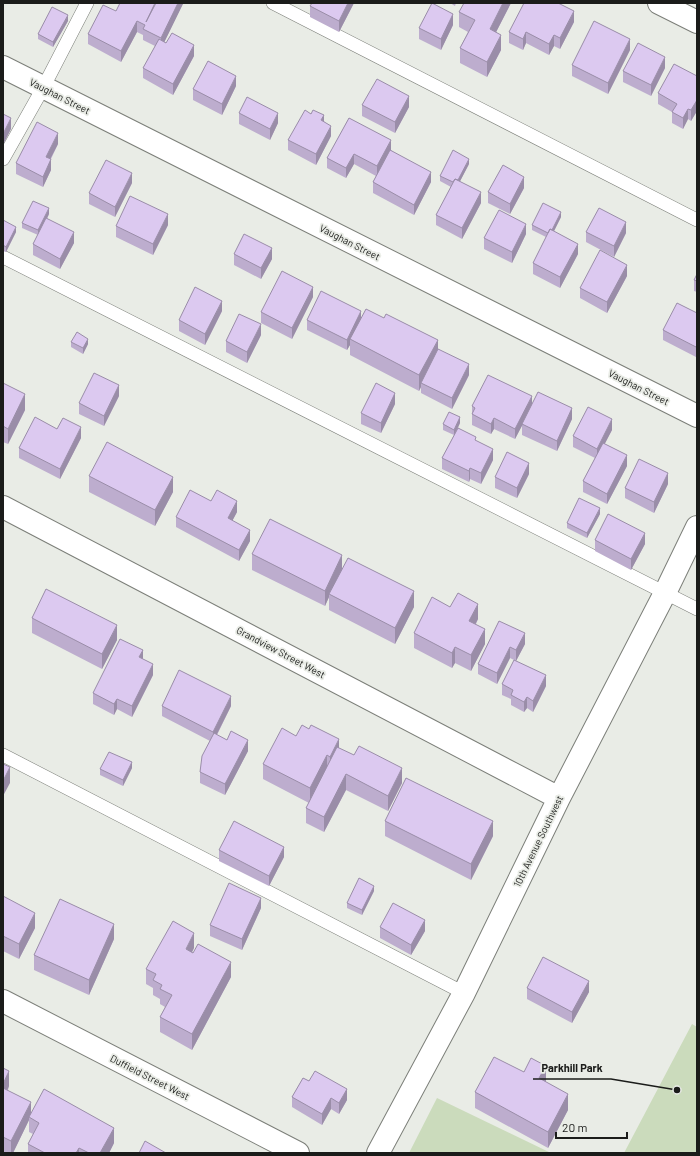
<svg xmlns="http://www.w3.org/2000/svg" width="700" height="1156" font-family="Barlow,sans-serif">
	<rect width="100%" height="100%" fill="#e9ece6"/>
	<path fill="#cbdbbc" d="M692,1024L697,1027V1153H624Z
		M437,1098L551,1153H409Z"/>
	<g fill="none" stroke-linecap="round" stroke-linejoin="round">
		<defs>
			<path id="service" d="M273,3L697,220
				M3,159L43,88L87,3
				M3,257L697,609
				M3,755L464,993"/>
			<path id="minor" d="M659,3L697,22
				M3,67L697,416
				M3,507L559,798
				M3,1001L298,1153
				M378,1153L464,993L559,798L665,593L697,527"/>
		</defs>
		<use href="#service" stroke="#7c7f79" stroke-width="14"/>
		<use href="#minor" stroke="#7c7f79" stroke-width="24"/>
		<use href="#service" stroke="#fff" stroke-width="13"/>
		<use href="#minor" stroke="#fff" stroke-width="22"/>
	</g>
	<path fill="#bdadce" d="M183,3L164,42L194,56L173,95L143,78V68L155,46L143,40V35L137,32L121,62L88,44V34L116,11Z
		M354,3L339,32L310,17V6Z
		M450,3H456L455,6Z
		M511,3L496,32L501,50L487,77L460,63V48L468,32L459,27V12Z
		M68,21L53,47L38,39V34Z
		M574,22L560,49L554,46L549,55L526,43L523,50L509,43V32Z
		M453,25L441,50L419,39V28Z
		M630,50L608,94L572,76V65Z
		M665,68L651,96L623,82V71Z
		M697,76V111L691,121L688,119L683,129L672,123V112L658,104V93Z
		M236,86L222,115L193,100V89Z
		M362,105L409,107L395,133L362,116Z
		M239,113L278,123L270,140L239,124Z
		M349,118L391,150L431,182L414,215L373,193V182L376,176L354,164L346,178L327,168V158Z
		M324,121L331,136L316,165L288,150V140Z
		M58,144L51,159V170L43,187L16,174V163Z
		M469,164L460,181L481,203L462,239L436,225V215L451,187L440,181V176Z
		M132,183L115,217L89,204V193Z
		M524,188L510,214L488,203V192Z
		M49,214L47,219L74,243L60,269L33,255V244L38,235L22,228V223Z
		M561,217L554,231L578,254L560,288L533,274V263L546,237L532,230V225Z
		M3,220L16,232L6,252L3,251Z
		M168,225L153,255L116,237V226Z
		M586,232L626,233L614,257L586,242Z
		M526,234L512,263L484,249V238Z
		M234,254L272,259L261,279L234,265Z
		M697,274V292L694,291V280Z
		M627,276L607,313L580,298V288Z
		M313,297L292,339L261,323V312Z
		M222,311L205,345L179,331V320Z
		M697,313L696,357L663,340V330Z
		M361,317L438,349L469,375L452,409L421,393V387L419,391L350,355V345L347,350L307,330V320Z
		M261,335L247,363L226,352V341Z
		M71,342L88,344L83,354L71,347Z
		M3,383L25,410L8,444L3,442Z
		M119,396L104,426L79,414V403Z
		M395,404L381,433L361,424V413Z
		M532,405L572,419L557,451L522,435V425L515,439L494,429L491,434L472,425V406Z
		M460,423L458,428L476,441L493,460L481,484L470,479L469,482L442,469V458L454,435L443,430V424Z
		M57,429L81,438L60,479L19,458V448Z
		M612,430L604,444L627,466L607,504L583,492V481L595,458L573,447V436Z
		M529,474L517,498L495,488V477Z
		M89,476L173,492L155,526L89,492Z
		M668,484L654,513L625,498V488Z
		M211,501L237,512L232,521L250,541L239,561L176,527V517Z
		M600,514L587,538L567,528V523Z
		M595,540L645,544L631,570L595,551Z
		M252,554L342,568L414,607L395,644L329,610V597L325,606L252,570Z
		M450,607L478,619L476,624L485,644L471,671L455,663L452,668L414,648V633Z
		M32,618L117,640L102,669L32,633Z
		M499,621L525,644L516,661L546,686L533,712L527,708L524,712L511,705V699L502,695V684L514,660L510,658L497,684L478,674V664Z
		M143,659L153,675L132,717L117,709L114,715L93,704V693Z
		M162,706H231L217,735L248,751L225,795L200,783V772L210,741L162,716Z
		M296,736L339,748L402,783L388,811L346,790L324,832L306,823V808L309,803L263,779V764Z
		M132,768L123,786L100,775V769Z
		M385,821L493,836L471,880L385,836Z
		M219,850L284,857L269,886L219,861Z
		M374,891L362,915L347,908V903Z
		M3,896L35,928L19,959L3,951Z
		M261,908L242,950L210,936V925Z
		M380,927L425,931L411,955L380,938Z
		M114,939L89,995L34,970V955Z
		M194,948L192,952L231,977L192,1050L160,1032V1017L165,1007L160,1004V999L153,995V988L146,984V969Z
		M527,988L589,992L572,1023L527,999Z
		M3,1068L9,1086L8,1090L31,1114L114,1143L109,1153H28V1144L33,1134L29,1132V1120L13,1153H4L3,1152Z
		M524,1072L568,1110L548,1148L475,1108V1092Z
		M303,1078L347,1100L339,1114L331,1109L322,1125L292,1107V1097Z"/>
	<path fill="#9a8da8" d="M178,3H183V4L161,49V38Z
		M348,3H354L339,32V21Z
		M503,3H511L490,44V29Z
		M574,11V22L560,49V38Z
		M453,14V25L441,50V39Z
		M68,15V21L53,47V42Z
		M137,21V32L121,62V51Z
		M526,32V43L523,50V39Z
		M501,35V50L487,77V62Z
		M554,35V46L549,55V44Z
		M630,39V50L608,94V83Z
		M194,45V56L173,95V84Z
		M665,57V68L651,96V85Z
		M236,76V86L222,115V104Z
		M409,96V107L395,133V122Z
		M697,100V111L691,121V110Z
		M688,109V119L683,129V118Z
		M278,113V123L270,140V129Z
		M324,115V126L321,120Z
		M11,118V129L3,145V134Z
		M331,126V136L316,165V154Z
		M58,133V144L46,167V157Z
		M391,140V151L377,177V166Z
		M354,154V164L346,178V168Z
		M51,159V170L43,187V177Z
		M469,159V164L456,189V184Z
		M431,172V182L414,215V205Z
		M132,173V183L115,217V207Z
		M524,177V188L510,214V204Z
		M481,192V203L462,239V228Z
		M49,208V214L38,236V230Z
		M561,212V217L550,239V234Z
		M168,214V225L153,255V244Z
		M626,222V233L614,257V246Z
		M526,224V234L512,263V252Z
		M16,227V232L6,252V247Z
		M74,232V243L60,269V259Z
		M578,244V254L560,288V277Z
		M272,248V259L261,279V268Z
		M627,265V276L607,313V302Z
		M313,287V297L292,339V328Z
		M222,301V311L205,345V334Z
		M361,311V321L350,339V345L347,350V340Z
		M261,324V335L247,363V352Z
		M88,339V344L83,354V348Z
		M438,340V356L421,383V387L419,391V375Z
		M697,345V356L696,357V347Z
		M469,364V375L452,409V398Z
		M119,385V396L104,426V416Z
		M395,393V404L381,433V423Z
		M25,394V410L8,444V429Z
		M532,396V407L515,439V429Z
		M572,408V419L557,451V441Z
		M460,417V423L454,435V430Z
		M494,418V429L491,434V424Z
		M612,419V430L597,459V449Z
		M81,427V438L60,479V469Z
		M493,449V460L481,484V473Z
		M627,455V466L607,504V494Z
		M529,463V474L517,498V488Z
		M470,468V479L469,482V471Z
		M668,473V484L654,513V502Z
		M173,477V492L155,526V510Z
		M237,501V512L228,529V518Z
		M600,508V514L587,538V533Z
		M250,530V541L239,561V550Z
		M645,533V544L631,570V559Z
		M342,555V571L329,594V597L325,606V591Z
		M414,591V607L395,644V628Z
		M478,604V619L469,636V621Z
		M117,625V640L102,669V654Z
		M485,629V644L471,671V655Z
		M525,633V644L516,661V650Z
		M455,647V663L452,668V653Z
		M510,647V658L497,684V673Z
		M143,650V661L139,657Z
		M153,664V675L132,717V706Z
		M546,675V686L533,712V701Z
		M231,696V706L213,742V732Z
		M527,697V708L524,712V702Z
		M117,699V709L114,715V704Z
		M4,701V712L3,713V702Z
		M339,739V755L330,772V757Z
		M248,740V751L225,795V784Z
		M327,755V771L310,804V788Z
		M132,762V768L123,786V780Z
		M10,767V783L3,796V781Z
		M402,768V783L388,811V796Z
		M346,774V790L324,832V817Z
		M493,821V836L471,880V864Z
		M284,847V857L269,886V876Z
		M374,886V891L362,915V910Z
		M261,898V908L242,950V939Z
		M35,913V928L19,959V944Z
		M425,920V931L411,955V945Z
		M114,924V939L89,995V980Z
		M194,933V948L186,964V949Z
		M231,962V977L192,1050V1034Z
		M589,981V992L572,1023V1012Z
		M546,1066V1081L539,1094V1078Z
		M9,1071V1086L3,1100V1084Z
		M347,1089V1100L339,1114V1103Z
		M568,1094V1110L548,1148V1132Z
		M331,1098V1109L322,1125V1114Z
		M31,1102V1117H29V1120L13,1153H11V1141Z
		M114,1128V1143L109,1153H100Z
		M79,1148V1153H76Z"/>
	<path fill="#dcc9f0" stroke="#9a8da8" d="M120,3H155L146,22L156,3H178L161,38L143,29L145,25L137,21L121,51L88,34L103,5L116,11Z
		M312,3H348L339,21L310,6Z
		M432,3L453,14L441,39L419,28Z
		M464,3H503L490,29L501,35L487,62L460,48L475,20L459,12Z
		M524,3H558L574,11L560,38L554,35L549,44L526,32L523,39L509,32Z
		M52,7L68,15L53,42L38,34Z
		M594,21L630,39L608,83L572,65Z
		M172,33L194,45L173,84L143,68L159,39L166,43Z
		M638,43L665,57L651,85L623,71Z
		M208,61L236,76L222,104L193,89Z
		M674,64L697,76V100L691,110L688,109L683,118L672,112L677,104L658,93Z
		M377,79L409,96L395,122L362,105Z
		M247,97L278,113L270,129L239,113Z
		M305,110L311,114L313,110L324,115L321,120L331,126L316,154L288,140Z
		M3,114L11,118L3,134Z
		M349,118L391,140L377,166L354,154L346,168L327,158Z
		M37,122L58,133L46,157L51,159L43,177L16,163Z
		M390,150L431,172L414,205L373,182Z
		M453,150L469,159L458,180L455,179L453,182L440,176Z
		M106,160L132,173L115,207L89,193Z
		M503,165L524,177L510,204L488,192Z
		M455,179L481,192L462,228L436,215Z
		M130,196L168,214L153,244L116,226Z
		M33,201L49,208L38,230L22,223Z
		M543,203L561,212L552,230L550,229L548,233L532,225Z
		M599,208L626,222L614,246L586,232Z
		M499,210L526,224L512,252L484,238Z
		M46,218L74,232L60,259L33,244Z
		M3,220L16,227L6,247L3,245Z
		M550,229L578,244L560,277L533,263Z
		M244,234L272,248L261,268L234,254Z
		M600,250L627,265L607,302L580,288Z
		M282,271L313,287L292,328L261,312Z
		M697,274V281L694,280Z
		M195,287L222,301L205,334L179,320Z
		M321,291L361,311L347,340L307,320Z
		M677,303L697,313V345L696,347L663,330Z
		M366,309L384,318L386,314L438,340L419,375L350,339Z
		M239,314L261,324L247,352L226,341Z
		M77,332L88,339L83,348L71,342Z
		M438,349L469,364L452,398L421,383Z
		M94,373L119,385L104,416L79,403Z
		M488,375L532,396L515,429L494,418L491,424L472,414L475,408L472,406Z
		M3,383L25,394L8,429L3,426Z
		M376,383L395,393L381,423L361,413Z
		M538,392L572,408L557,441L522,424Z
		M588,407L612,419L597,449L573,436Z
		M449,412L460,417L454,430L443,424Z
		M35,417L57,429L63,418L81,427L60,469L19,448Z
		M458,428L476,437L475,440L493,449L481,473L470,468L469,471L442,458Z
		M107,442L173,477L155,510L89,476Z
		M603,443L627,455L607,494L583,481Z
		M507,452L529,463L517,488L495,477Z
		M639,459L668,473L654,502L625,488Z
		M190,490L211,501L217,490L237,501L228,518L250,530L239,550L176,517Z
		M579,498L600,508L587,533L567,523Z
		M608,514L645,533L631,559L595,540Z
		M270,519L342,555L325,591L252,554Z
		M348,558L414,591L395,628L329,594Z
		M46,589L117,625L102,654L32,618Z
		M458,593L478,604L469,621L485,629L471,655L455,647L452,653L414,633L432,597L450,607Z
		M499,621L525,633L516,650L510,647L497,673L478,664Z
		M120,639L143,650L139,657L153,664L132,706L117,699L114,704L93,693Z
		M514,660L546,675L533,701L527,697L524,702L511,695L513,690L502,684Z
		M179,670L231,696L213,732L162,706Z
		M302,725L309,729L311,725L339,739L330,757L327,755L310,788L263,764L282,728L296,736Z
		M231,731L248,740L225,784L200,772L202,756L214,733L227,740Z
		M359,746L402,768L388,796L346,774L324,817L306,808L337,747L354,755Z
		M109,752L132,762L123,780L100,769Z
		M3,764L10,767L3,781Z
		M406,778L493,821L471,864L385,821Z
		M234,821L284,847L269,876L219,850Z
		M359,878L374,886L362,910L347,903Z
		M229,883L261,898L242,939L210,925Z
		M3,896L35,913L19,944L3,936Z
		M60,899L114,924L89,980L34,955Z
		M393,903L425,920L411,945L380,927Z
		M173,921L194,933L186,949L193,953L198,944L231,962L192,1034L160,1017L172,995L160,989L162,985L153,980L156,974L146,969Z
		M543,957L589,981L572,1012L527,988Z
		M494,1057L524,1072L531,1058L546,1066L539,1078L568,1094L548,1132L475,1092Z
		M3,1068L9,1071L3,1084Z
		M315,1071L347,1089L339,1103L331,1098L322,1114L292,1097L303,1078L309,1081Z
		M3,1088L31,1102L11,1141L3,1137Z
		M44,1089L114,1128L100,1153H89L79,1148L76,1153H45L28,1144L39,1123L29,1117Z
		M145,1141L166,1153H139Z"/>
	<g text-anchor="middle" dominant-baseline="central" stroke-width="3.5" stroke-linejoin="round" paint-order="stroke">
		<g font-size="10" fill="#1b1c1a" stroke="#e9ece6">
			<text transform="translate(60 96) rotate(27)">Vaughan Street</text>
			<text transform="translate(350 242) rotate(27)">Vaughan Street</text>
			<text transform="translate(639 387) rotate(27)">Vaughan Street</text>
			<text transform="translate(281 652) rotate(28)">Grandview Street West</text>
			<text transform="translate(538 841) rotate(-64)">10th Avenue Southwest</text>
			<text transform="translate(150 1077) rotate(27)">Duffield Street West</text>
		</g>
	</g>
	<path fill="none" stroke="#1b1c1a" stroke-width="1.5" d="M677 1090L611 1079H533"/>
	<circle fill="#1b1c1a" stroke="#e9ece6" stroke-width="1.5" cx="677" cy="1090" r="4"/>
	<g font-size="11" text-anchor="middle" font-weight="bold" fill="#1b1c1a" stroke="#e9ece6" stroke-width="3.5" stroke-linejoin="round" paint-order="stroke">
		<text x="572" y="1072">Parkhill Park</text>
	</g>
	<rect width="700" height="1156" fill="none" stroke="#1b1c1a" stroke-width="8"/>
	<path d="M556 1132v6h71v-6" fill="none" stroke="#1b1c1a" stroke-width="2"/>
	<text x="562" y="1132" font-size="12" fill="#1b1c1a" stroke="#e9ece6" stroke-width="3" paint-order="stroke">20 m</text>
</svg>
